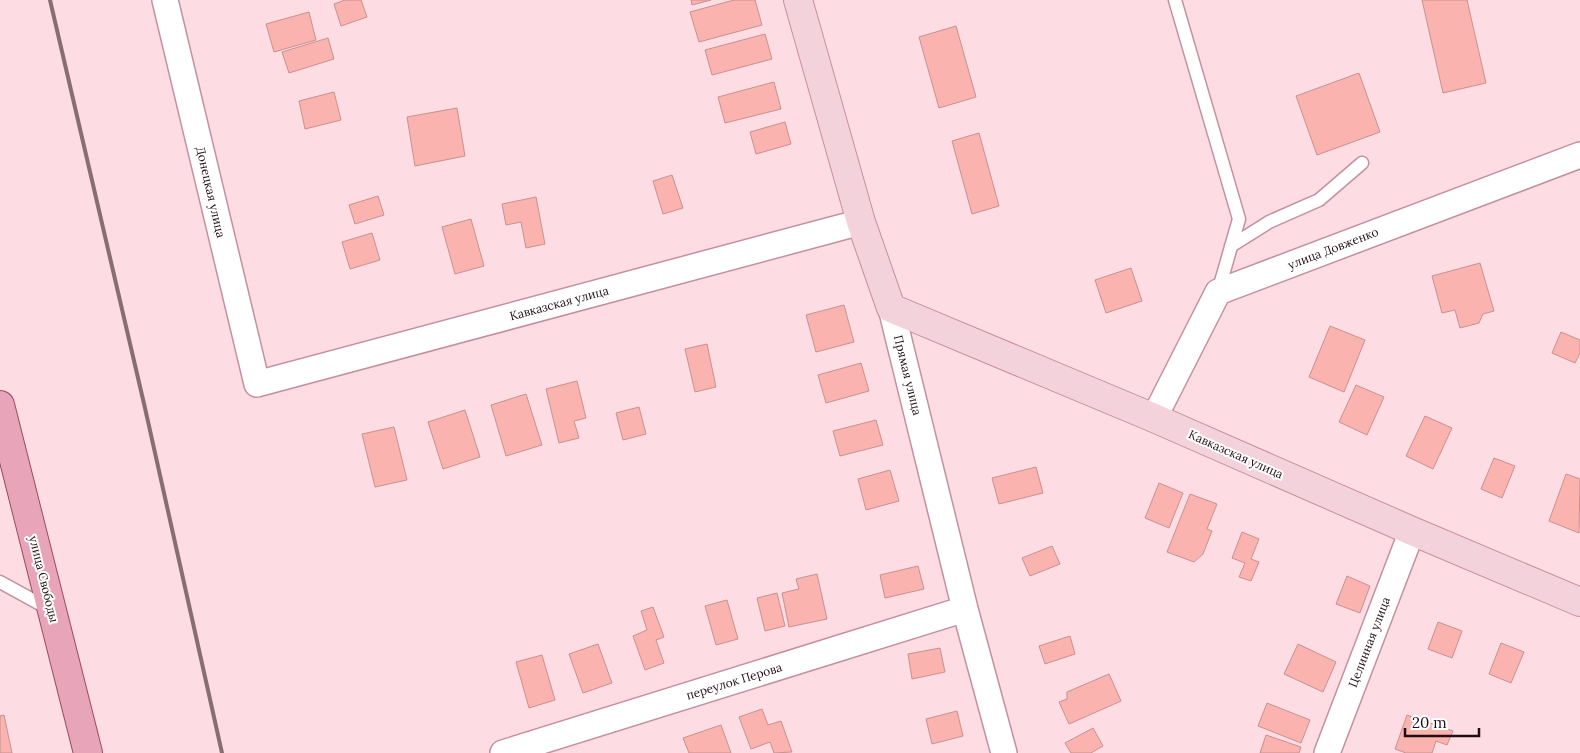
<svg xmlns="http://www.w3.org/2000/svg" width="1580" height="753" font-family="Lora,serif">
	<rect width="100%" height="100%" fill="#fedce4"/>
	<path fill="#fab3af" stroke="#c7918f" d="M345,0H361L367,17L341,26L334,4Z
		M691,0H711L692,5Z
		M734,0H755L762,25L699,42L690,12Z
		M1422,0H1467L1486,83L1443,93Z
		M309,12L316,40L274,52L266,24Z
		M956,26L976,97L939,108L919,37Z
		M765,34L772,59L712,75L705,50Z
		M328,38L334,59L289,73L282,52Z
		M1359,73L1380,132L1317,155L1296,96Z
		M774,82L781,109L725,123L718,97Z
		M334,92L341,120L305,129L299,101Z
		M457,108L465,156L415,166L407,117Z
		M785,122L791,144L756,154L750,132Z
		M979,133L999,206L972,214L952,141Z
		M672,175L683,208L663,214L653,181Z
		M378,196L384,215L355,224L349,205Z
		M536,197L545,244L526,248L521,222L506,225L502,204Z
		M471,219L484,266L455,274L442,227Z
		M372,233L380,260L350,269L342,242Z
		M1480,263L1494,311L1483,314L1479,323L1460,328L1455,310L1442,313L1432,276Z
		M1131,268L1142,301L1106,313L1095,280Z
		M844,305L854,342L816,352L806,315Z
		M1330,326L1365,340L1344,392L1309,377Z
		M1561,332L1580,340V353L1575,363L1552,353Z
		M707,344L716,387L695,392L685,349Z
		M861,363L869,391L826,403L818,375Z
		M577,381L586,418L574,421L579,438L559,443L546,389Z
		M1356,385L1384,397L1367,435L1339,422Z
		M526,394L542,445L506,456L491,405Z
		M639,407L646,434L623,440L616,413Z
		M465,410L480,457L443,469L428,422Z
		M1425,416L1452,428L1433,469L1406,456Z
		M876,420L883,445L840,456L833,431Z
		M394,427L407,480L375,487L362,434Z
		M1494,458L1515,466L1502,498L1481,489Z
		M1036,467L1043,493L999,504L992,478Z
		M890,470L899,501L866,510L858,479Z
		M1566,474L1580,479L1579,533L1549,521Z
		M1159,483L1183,493L1169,528L1145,518Z
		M1190,494L1217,504L1207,529L1212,531L1203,554L1194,562L1167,552Z
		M1242,532L1259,539L1251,559L1259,562L1251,581L1239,577L1245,563L1232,558Z
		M1052,546L1060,564L1030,576L1022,558Z
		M918,566L924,589L885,598L880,575Z
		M817,574L827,619L789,627L782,593L799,589L796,579Z
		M1347,576L1370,586L1360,613L1336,604Z
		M777,593L785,626L765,631L757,598Z
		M727,600L738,639L716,645L705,606Z
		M653,607L664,637L656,640L664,663L645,670L633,636L647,630L641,611Z
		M1438,622L1462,631L1452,658L1428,649Z
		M1070,636L1075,654L1045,664L1039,646Z
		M1501,643L1524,652L1511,683L1489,674Z
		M598,644L612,683L583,693L569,654Z
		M1298,644L1336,662L1323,692L1284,674Z
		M940,648L945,672L912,679L908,654Z
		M542,655L555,700L529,708L516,662Z
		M1109,674L1121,701L1069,724L1059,702L1067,699V692Z
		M1267,703L1310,720L1301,743L1258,726Z
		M762,709L768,725L781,721L792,752L774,753L770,742L751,749L739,717Z
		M957,711L963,736L932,744L926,719Z
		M4,715L12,753H0V716Z
		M1407,715L1453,731L1447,745L1436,741L1432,753H1406L1395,749Z
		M721,725L731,753H689L683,738Z
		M1093,728L1103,746L1091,753H1071L1065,743Z
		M1266,735L1301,747L1299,753H1260Z"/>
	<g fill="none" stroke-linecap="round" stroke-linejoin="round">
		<defs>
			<path id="lane" d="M1175,0L1239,219L1218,292
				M1231,246L1269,222L1319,200L1362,163
				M0,582L51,610"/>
			<path id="street" d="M165,0L257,384L861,222
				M891,308L965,609L1004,753
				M1154,418L1218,292L1580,155
				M503,753L965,609
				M1327,753L1412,531"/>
			<path id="secondary" d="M798,0L861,222L891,308L1154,418L1412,531L1580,602"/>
			<path id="primary" d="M0,405L88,753"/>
		</defs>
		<use href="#lane" stroke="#c4909d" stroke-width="15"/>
		<use href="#street" stroke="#c4909d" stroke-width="28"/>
		<use href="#secondary" stroke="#c4909d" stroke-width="30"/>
		<use href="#primary" stroke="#994a62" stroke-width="30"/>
		<use href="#lane" stroke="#fff" stroke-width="12"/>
		<use href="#street" stroke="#fff" stroke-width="25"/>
		<use href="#secondary" stroke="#f4d2dc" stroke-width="28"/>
		<use href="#primary" stroke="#e8a5ba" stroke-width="28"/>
		<path stroke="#876d74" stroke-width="4" d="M50,0L145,408L222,753"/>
	</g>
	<g text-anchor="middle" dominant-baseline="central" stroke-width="4" stroke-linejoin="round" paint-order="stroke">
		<g font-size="12" fill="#220f14" stroke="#fff">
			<text transform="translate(211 192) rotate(77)">Донецкая улица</text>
			<text transform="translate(1333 248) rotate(-21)">улица Довженко</text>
			<text transform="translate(559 303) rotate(-15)">Кавказская улица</text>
			<text transform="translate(908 375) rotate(76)">Прямая улица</text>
			<text transform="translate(1236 454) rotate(24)">Кавказская улица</text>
			<text transform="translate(44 579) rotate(76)">улица Свободы</text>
			<text transform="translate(1369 642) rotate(-69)">Целинная улица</text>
			<text transform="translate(734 681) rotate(-17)">переулок Перова</text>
		</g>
	</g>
	<path d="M1405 728v8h74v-8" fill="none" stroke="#220f14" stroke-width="2.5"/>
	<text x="1412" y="728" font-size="15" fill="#220f14" stroke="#ffffff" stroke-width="4" paint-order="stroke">20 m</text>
</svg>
